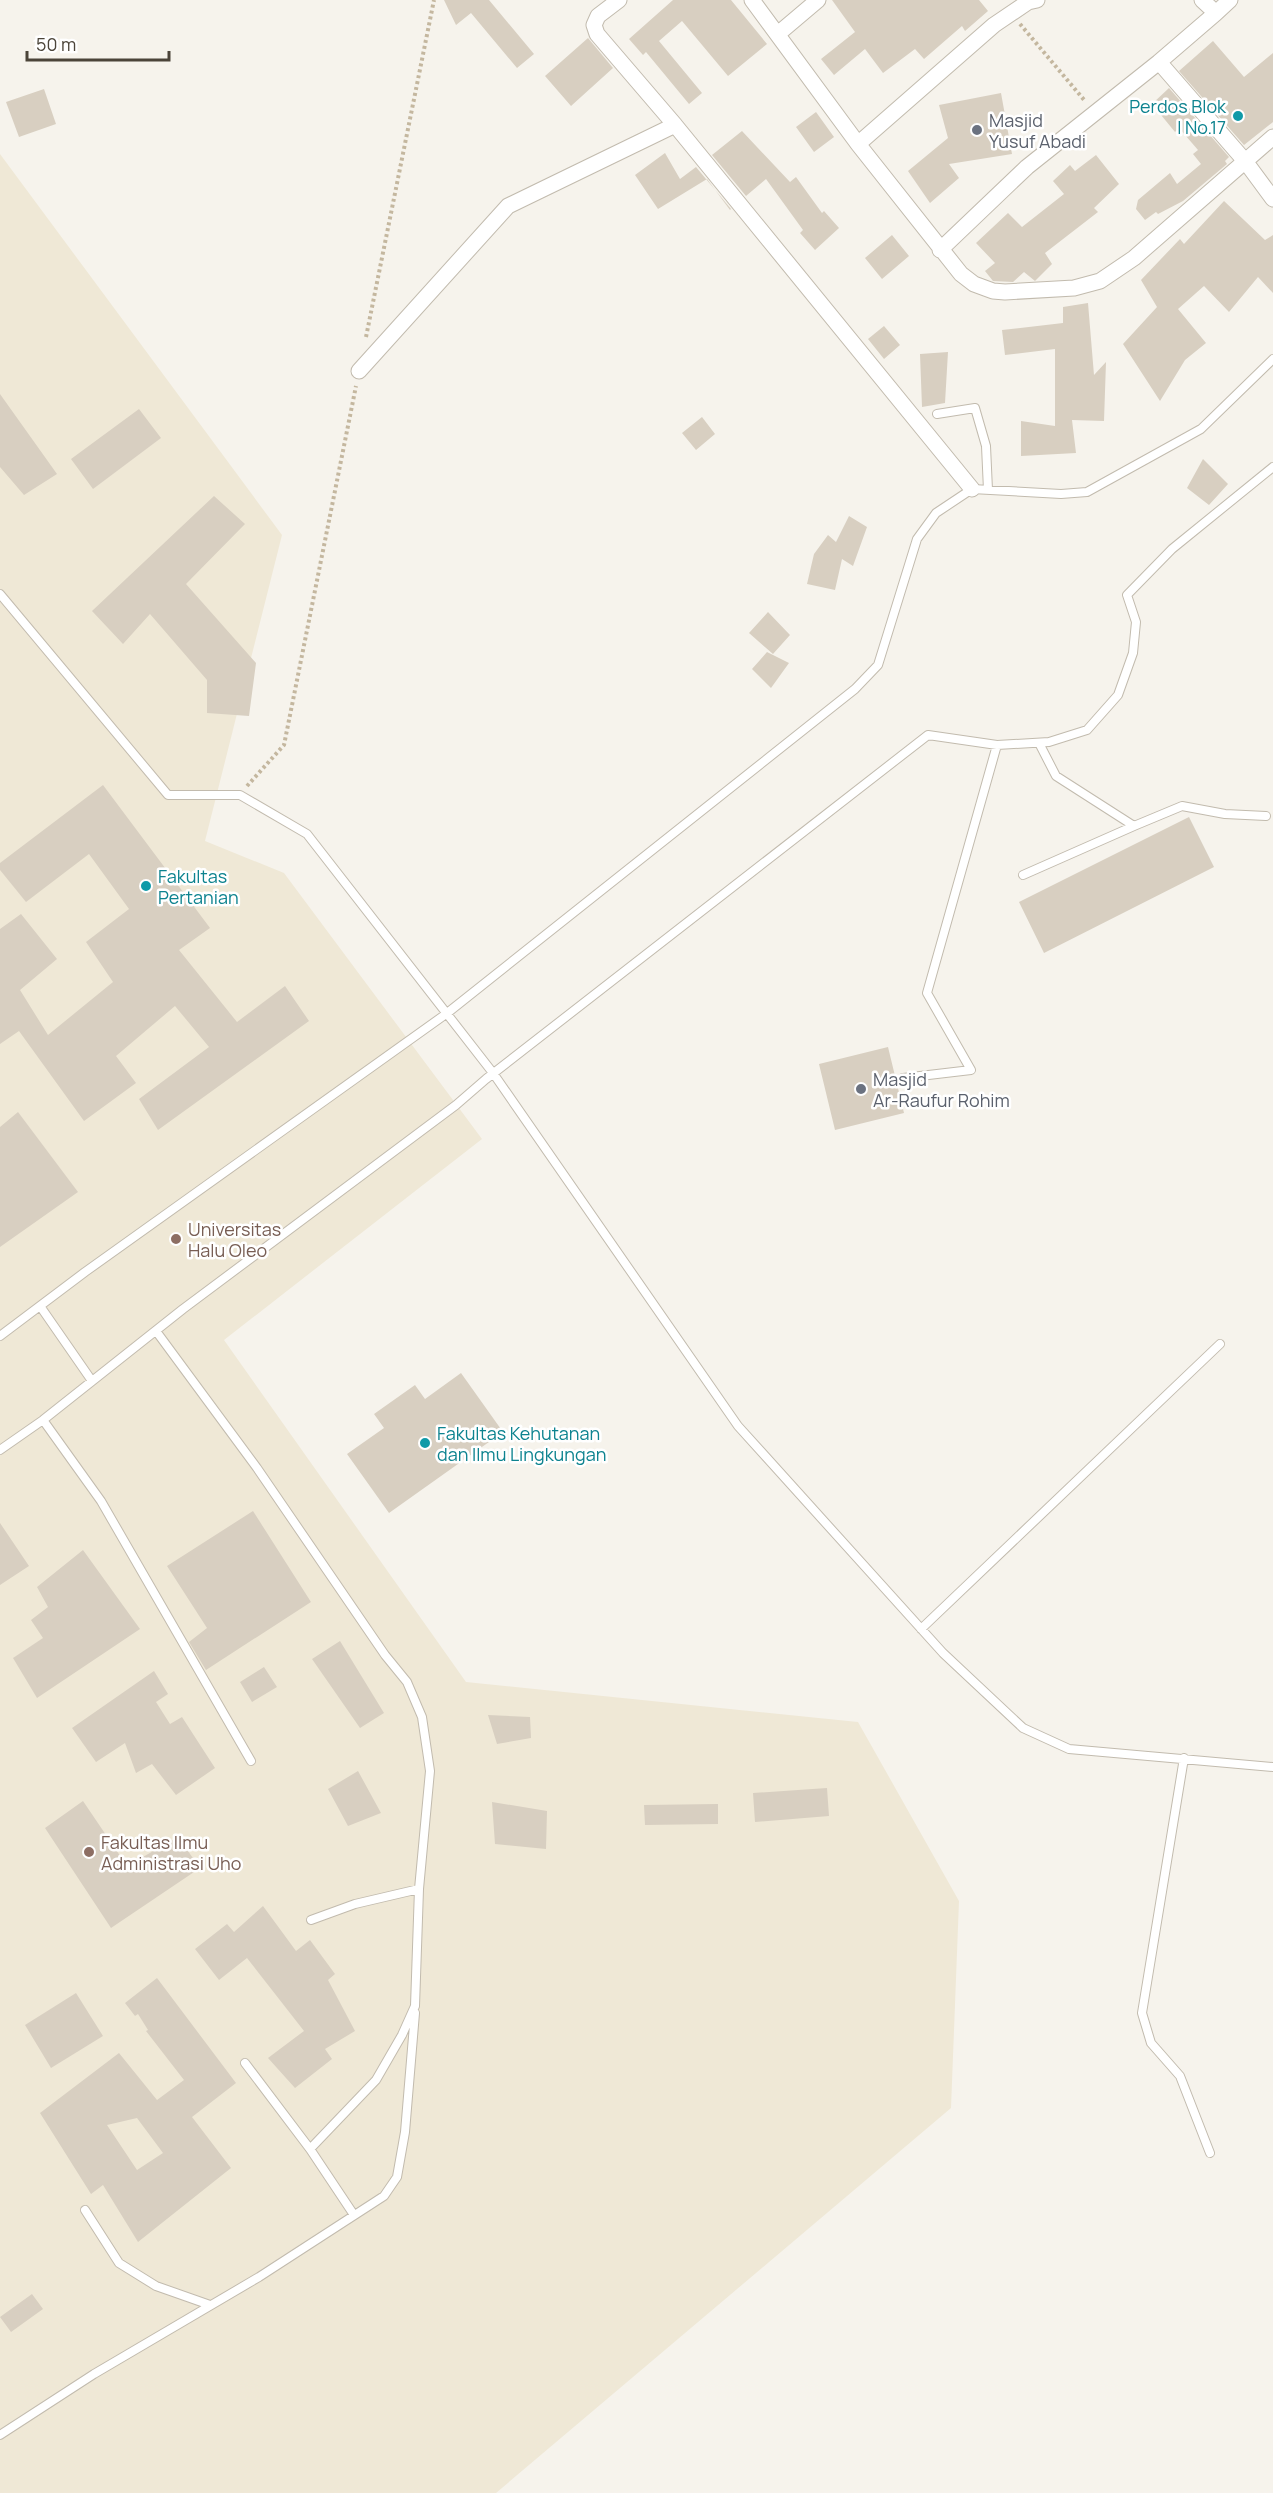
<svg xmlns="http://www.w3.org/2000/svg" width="1273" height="2493" font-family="Manrope,sans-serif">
	<rect width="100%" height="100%" fill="#f6f3ec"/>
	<path fill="#efe8d6" d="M0,154L282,535L205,841L284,873L482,1139L224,1340L466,1682L858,1722L959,1901L951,2108L496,2493H0Z"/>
	<path fill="#d8cfc1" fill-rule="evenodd" d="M444,0H489L534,54L517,68L471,13L456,25Z
		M673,0H731L767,44L728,76L682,21L659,41L702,93L689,104L646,52L643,55L629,39Z
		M832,0H979L988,11L965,31L962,26L924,59L915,49L883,73L865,49L834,75L821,59L855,32Z
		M588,38L613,68L571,106L545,76Z
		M1213,41L1244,77L1273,53V122L1244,145L1179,71Z
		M1169,88L1229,157L1225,161L1227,164L1183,201L1158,214L1156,212L1145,220L1136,209L1138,200L1170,173L1177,184L1201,164L1193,154L1198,150L1179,128L1175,132L1152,104Z
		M44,89L56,124L19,137L6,102Z
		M1001,93L1012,154L949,164L959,178L930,203L908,171L948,138L939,105Z
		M816,112L834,137L814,152L796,127Z
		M742,131L790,182L796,177L822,213L824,211L839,228L815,250L800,233L803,230L766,179L746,196L712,155Z
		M665,153L680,179L696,167L731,209L730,210L707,179L658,209L635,175Z
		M1096,155L1119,184L1094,208L1098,212L1045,253L1052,264L1035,281L1024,272L1013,282L993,281L985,271L995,263L976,243L1008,213L1022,227L1064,194L1053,181L1070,165L1075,171Z
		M1224,201L1265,240L1273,235V293L1258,277L1229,312L1204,286L1178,309L1206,343L1185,360L1160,401L1123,344L1157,307L1141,280L1180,239L1184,244Z
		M892,235L909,256L882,279L865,258Z
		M1088,303L1094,375L1106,362L1104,421L1072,420L1076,453L1021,456V421L1055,426V349L1005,355L1002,330L1063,323V307Z
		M884,326L900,345L884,359L868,339Z
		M948,352L945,403L922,407L920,354Z
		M0,394L57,474L24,495L0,467Z
		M139,409L161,438L93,489L71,459Z
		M702,417L715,434L696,450L682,433Z
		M1203,459L1228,484L1209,505L1187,488Z
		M214,496L245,524L186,584L256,663L249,716L207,713V680L150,614L123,644L92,611Z
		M849,516L867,527L853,566L842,559L835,590L807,584L814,554L828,535L836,542Z
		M768,612L790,635L773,654L749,633Z
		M767,652L789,663L771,688L752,669Z
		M103,785L210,928L179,950L237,1022L285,986L309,1021L158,1130L139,1099L209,1047L175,1006L116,1056L136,1083L84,1121L19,1031L0,1044V929L21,914L57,959L20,990L48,1035L113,982L86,942L129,909L89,854L26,902L0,870V863Z
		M1189,817L1214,867L1044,953L1019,902Z
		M888,1047L904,1113L835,1130L819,1064Z
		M18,1112L78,1192L0,1247V1127Z
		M461,1373L503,1432L389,1513L347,1454L384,1428L374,1414L415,1385L425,1399Z
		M253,1511L311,1602L206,1670L189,1642L207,1628L167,1566Z
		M0,1523L29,1566L0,1585Z
		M83,1550L140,1629L37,1698L13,1658L43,1638L31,1620L48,1607L37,1587Z
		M340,1641L384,1713L360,1728L312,1659Z
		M264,1667L277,1687L252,1702L240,1682Z
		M154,1671L168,1694L156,1702L170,1724L182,1717L215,1768L176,1795L152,1764L136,1773L125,1743L96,1762L72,1728Z
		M488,1715L530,1717L531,1738L497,1744Z
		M358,1771L381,1813L348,1826L328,1789Z
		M827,1788L829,1816L755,1822L753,1793Z
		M83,1801L127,1866L178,1837L200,1868L111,1928L45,1828Z
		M492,1802L547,1811L546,1849L495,1844Z
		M718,1804V1824L645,1825L644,1805Z
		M263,1906L296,1951L310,1940L335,1974L328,1980L355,2031L325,2049L332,2059L295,2088L268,2058L304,2031L247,1958L219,1980L195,1949L227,1924L234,1932Z
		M157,1978L236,2083L192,2117L231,2168L138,2242L103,2185L91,2194L40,2113L119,2053L157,2100L184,2080L146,2031L148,2030L138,2014L135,2016L125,2003ZM137,2118L163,2153L137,2170L107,2125Z
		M76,1993L103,2036L51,2068L25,2025Z
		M32,2294L43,2309L11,2332L0,2317Z"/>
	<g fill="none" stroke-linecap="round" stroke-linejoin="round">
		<defs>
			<path id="service" d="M937,414L975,408L986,446L988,490
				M0,594L168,795H240L307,834L493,1073L738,1426L943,1653L1023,1728L1069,1749L1273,1767
				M1134,826L1182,806L1225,814L1266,816
				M1023,875L1134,826L1056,776L1039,743
				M903,1078L971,1070L927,993L997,745
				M40,1306L92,1381
				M156,1331L257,1468L385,1655L407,1682L422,1717L430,1771L419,1889L415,2006L402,2035L376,2080L310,2149L245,2063
				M0,1336L85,1272L446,1014L855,689L878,665L917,539L936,513L972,489L1061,494L1087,492L1201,429L1273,359
				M43,1420L101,1501L251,1761
				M0,1450L43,1420L183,1309L456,1105L486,1079L928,735L997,745L1049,742L1087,730L1118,695L1133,653L1136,622L1127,595L1172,549L1273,467
				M921,1629L1220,1344
				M1184,1758L1142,2013L1151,2043L1180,2076L1210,2153
				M311,1920L355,1904L419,1889
				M310,2149L354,2215
				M85,2210L119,2263L156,2286L210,2305
				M0,2435L94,2374L259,2277L384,2196L397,2177L405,2132L415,2013"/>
			<path id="minor" d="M619,0L598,16L594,25L597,34L675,125L972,489
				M752,0L858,144L994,25L1028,2L1037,0
				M1202,0L1216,13L1159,62L1245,161L1273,199
				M1216,13L1230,0
				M779,33L818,0
				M858,144L961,274L974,284L993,291L1005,292L1074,288L1100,281L1134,258L1273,137
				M940,250L1027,167L1159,62
				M359,371L508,206L675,125"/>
		</defs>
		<use href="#service" stroke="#c2bbae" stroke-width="10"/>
		<use href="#minor" stroke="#c2bbae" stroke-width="17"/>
		<path stroke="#c4b79f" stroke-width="4" stroke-dasharray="3 3" stroke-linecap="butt" d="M1020,24L1085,101
			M366,337L434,0
			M247,786L284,745L356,386"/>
		<use href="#service" stroke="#fff" stroke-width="8"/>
		<use href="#minor" stroke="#fff" stroke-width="15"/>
	</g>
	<g fill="#0f9aa8" stroke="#fff" stroke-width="2">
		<circle cx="1238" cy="116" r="6"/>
		<circle cx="146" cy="886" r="6"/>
		<circle cx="425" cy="1443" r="6"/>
	</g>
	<g fill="#6b7280" stroke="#fff" stroke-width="2">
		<circle cx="977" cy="130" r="6"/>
		<circle cx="861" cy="1089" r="6"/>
	</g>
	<g fill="#8d6e63" stroke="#fff" stroke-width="2">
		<circle cx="176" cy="1239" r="6"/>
		<circle cx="89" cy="1852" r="6"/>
	</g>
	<g text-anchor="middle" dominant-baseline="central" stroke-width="5" stroke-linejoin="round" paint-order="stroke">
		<g font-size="18" fill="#0d838f" stroke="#fff" text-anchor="start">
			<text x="1226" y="106" text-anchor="end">Perdos Blok<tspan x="1226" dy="21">I No.17</tspan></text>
			<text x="158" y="876">Fakultas<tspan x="158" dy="21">Pertanian</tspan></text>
			<text x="437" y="1433">Fakultas Kehutanan<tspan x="437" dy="21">dan Ilmu Lingkungan</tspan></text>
		</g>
		<g font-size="18" fill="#5b616d" stroke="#fff" text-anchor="start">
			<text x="989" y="120">Masjid<tspan x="989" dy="21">Yusuf Abadi</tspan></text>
			<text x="873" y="1079">Masjid<tspan x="873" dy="21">Ar-Raufur Rohim</tspan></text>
		</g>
		<g font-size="18" fill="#785e54" stroke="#fff" text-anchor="start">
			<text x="188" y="1229">Universitas<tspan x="188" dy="21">Halu Oleo</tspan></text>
			<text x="101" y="1842">Fakultas Ilmu<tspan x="101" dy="21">Administrasi Uho</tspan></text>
		</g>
	</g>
	<path d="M27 51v9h142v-9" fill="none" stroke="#4b4439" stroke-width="3"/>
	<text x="36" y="51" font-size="18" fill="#4b4439" stroke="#ffffff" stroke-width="4.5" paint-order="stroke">50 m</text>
</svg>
